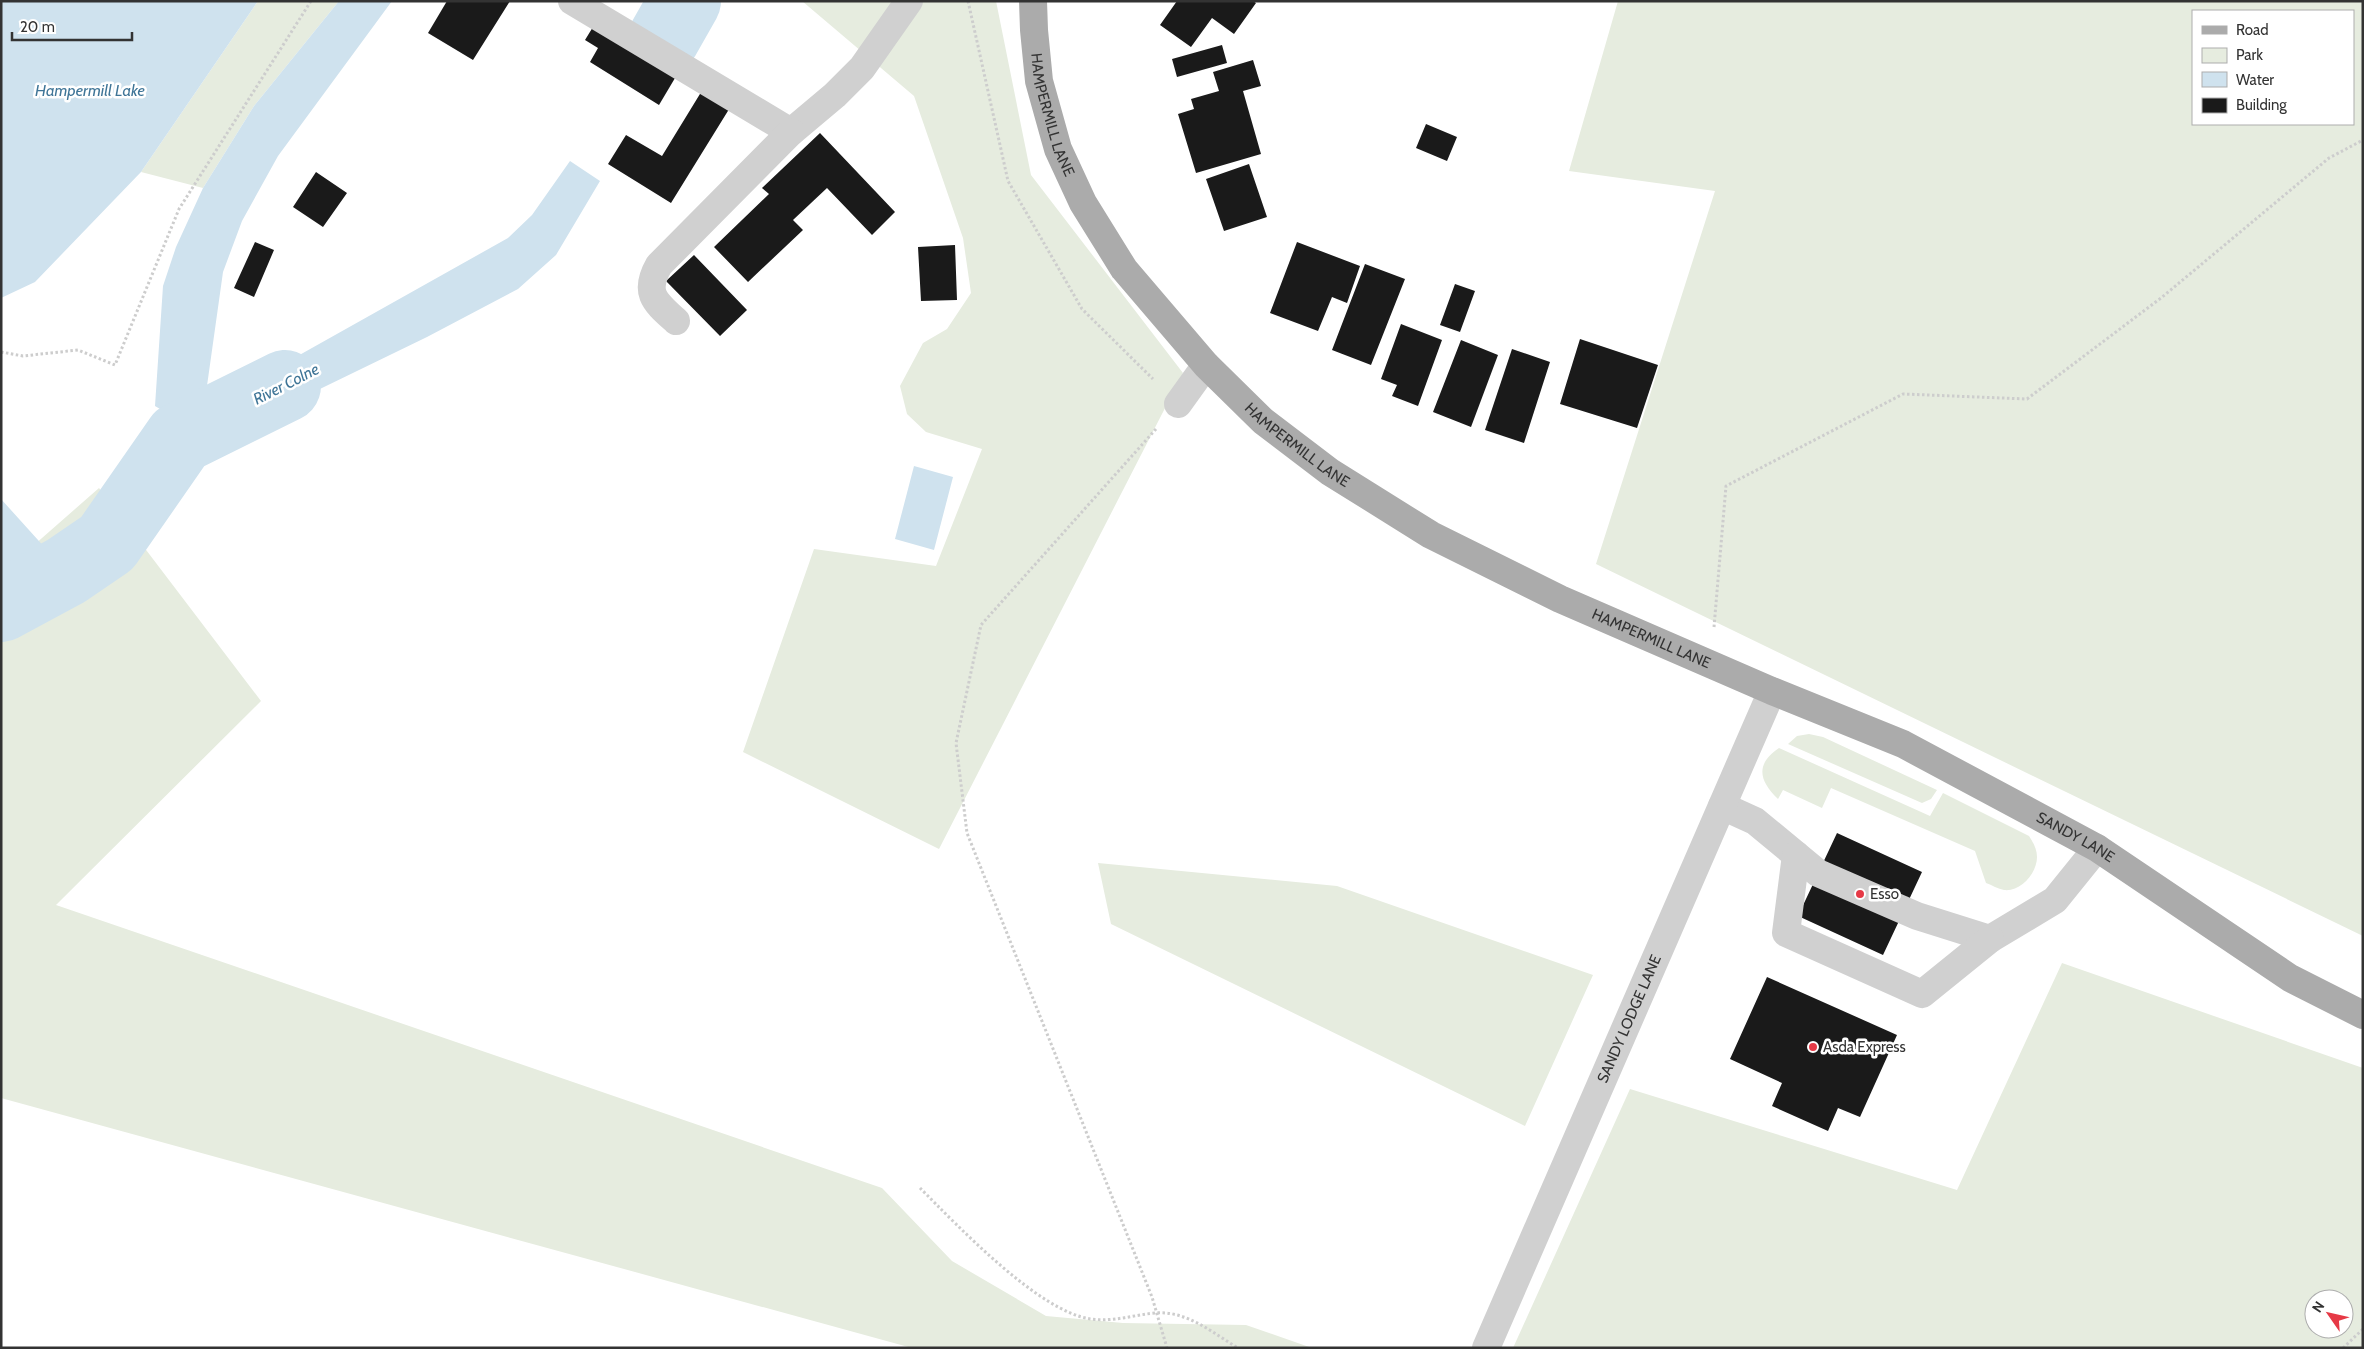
<svg xmlns="http://www.w3.org/2000/svg" width="2364" height="1349" font-family="Cabin,sans-serif">
	<rect width="100%" height="100%" fill="#fff"/>
	<path fill="#e6ecdf" fill-rule="evenodd" d="M258,1H339L254,106L203,188L141,172Z
		M802,1H996L1031,175L1183,373L939,849L743,752L814,549L936,566L982,449L926,432L907,414L900,386L923,343L947,329L971,293L963,238L914,96Z
		M1618,1H2363V936L1596,564L1715,191L1569,171ZM2193,11H2353V124H2193Z
		M99,488L261,701L56,905L882,1188L952,1261L1046,1316L1123,1323L1246,1325L1312,1348H912L1,1098V574Z
		M1809,734L1823,737L1937,790L1931,799L1922,803L1788,744L1797,736Z
		M1779,748L1930,816L1943,793L2029,836C2033,842 2037,849 2037,857C2037,873 2021,892 2004,890C1998,889 1992,885 1986,883L1975,851L1831,788L1822,808L1783,790L1778,799C1759,781 1755,764 1779,748Z
		M1098,863L1337,886L1593,975L1525,1126L1111,924Z
		M2062,963L2363,1068V1348H1513L1630,1089L1957,1190ZM2314,1299H2344V1329H2314Z"/>
	<path fill="#cfe2ee" d="M1,1H258L141,172L35,282L1,298Z
		M339,1H392L278,156L242,221L223,272L205,400L214,403L508,238L532,215L570,161L600,181L556,255L518,289L427,337L252,422L227,449L155,406L163,286L176,247L203,188L254,106Z
		M914,466L953,477L934,550L895,539Z
		M1,499L66,571L13,598L1,586Z"/>
	<g fill="none" stroke-linecap="round" stroke-linejoin="round">
		<path stroke="#cfe2ee" stroke-width="12" d="M180,438L184,407"/>
		<path stroke="#cfe2ee" stroke-width="72" d="M664,38L685,1
			M1,606L66,571L107,543L180,438L285,386"/>
	</g>
	<path fill="#1a1a1a" d="M447,1H510L473,60L428,33Z
		M1177,1H1253L1256,3L1234,34L1212,18L1191,47L1160,25Z
		M596,22L678,73L659,105L590,62L598,48L585,40Z
		M1222,45L1227,63L1177,77L1172,59Z
		M1253,60L1261,86L1243,91L1261,154L1196,173L1178,114L1194,109L1191,99L1219,91L1213,72Z
		M703,89L731,106L671,203L608,164L626,135L662,156Z
		M1426,124L1457,137L1447,161L1416,148Z
		M820,133L895,212L872,235L827,188L793,220L803,230L748,282L714,247L769,194L762,188Z
		M1249,164L1267,217L1224,231L1206,179Z
		M316,172L347,193L323,227L293,207Z
		M255,242L274,250L254,297L234,288Z
		M1297,242L1360,266L1347,303L1332,297L1318,331L1270,313Z
		M955,245L957,300L921,301L918,247Z
		M694,255L747,310L720,336L666,281Z
		M1365,264L1405,279L1371,365L1332,350Z
		M1455,284L1475,291L1460,332L1440,325Z
		M1401,324L1442,340L1418,406L1392,396L1397,385L1381,379Z
		M1580,339L1658,365L1637,428L1560,404Z
		M1461,340L1498,355L1471,427L1433,412Z
		M1512,349L1550,362L1524,443L1485,430Z
		M1837,833L1922,872L1883,955L1798,916Z
		M1767,977L1897,1035L1860,1117L1838,1108L1828,1131L1772,1106L1782,1083L1730,1059Z"/>
	<g fill="none" stroke-linecap="round" stroke-linejoin="round">
		<path stroke="#cdcdcd" stroke-width="3" stroke-dasharray="2.5 2.5" stroke-linecap="butt" d="M968,1L1008,181L1082,309L1153,379
			M1,352L23,356L78,350L115,365L179,209L311,1
			M1156,429L981,625L956,743L967,833L1152,1297L1167,1348
			M1714,627L1726,486L1903,394L2027,399L2161,298L2329,158L2363,140
			M920,1188C958,1226 1039,1312 1091,1319C1114,1322 1133,1315 1155,1313C1186,1310 1213,1333 1238,1348
			M2343,1348L2363,1329"/>
		<g stroke="#d0d0d0" stroke-width="28">
			<path d="M572,1L791,132L835,95L862,68L909,1"/>
			<path d="M676,321C655,302 643,293 659,265L791,132"/>
			<path d="M1178,404L1206,365"/>
			<path d="M1722,806L1755,821L1818,873L1917,916L1990,939L2055,900L2097,848"/>
			<path d="M1796,855L1786,933L1922,994L1990,939"/>
			<path id="s1" d="M1486,1348L1772,691"/>
		</g>
		<path stroke="#ababab" stroke-width="28" id="s2" d="M1033,1L1034,30L1039,81L1058,149L1083,203L1124,269L1206,365L1263,421L1330,472L1431,535L1560,599L1772,691L1903,744L2097,848L2290,978L2363,1015"/>
	</g>
	<g fill="#e63946" stroke="#fff" stroke-width="2">
		<circle cx="1860" cy="894" r="5"/>
		<circle cx="1813" cy="1047" r="5"/>
	</g>
	<g text-anchor="middle" dominant-baseline="central" stroke-width="5" stroke-linejoin="round" paint-order="stroke">
		<g font-size="15" fill="#333" stroke="#fff">
			<text stroke="none"><textPath href="#s2" startOffset="116">HAMPERMILL LANE</textPath></text>
			<text stroke="none"><textPath href="#s2" startOffset="536">HAMPERMILL LANE</textPath></text>
			<text stroke="none"><textPath href="#s2" startOffset="941">HAMPERMILL LANE</textPath></text>
			<text stroke="none"><textPath href="#s2" startOffset="1410">SANDY LANE</textPath></text>
			<text stroke="none"><textPath href="#s1" startOffset="359">SANDY LODGE LANE</textPath></text>
		</g>
		<g font-size="15" fill="#333" stroke="#fff" text-anchor="start">
			<text x="1870" y="894">Esso</text>
			<text x="1823" y="1047">Asda Express</text>
		</g>
		<g font-size="16" font-style="italic" fill="#3f7597" stroke="#fff">
			<text x="90" y="90">Hampermill Lake</text>
			<text transform="translate(286 384) rotate(-27)">River Colne</text>
		</g>
	</g>
	<rect width="2364" height="1349" fill="none" stroke="#333333" stroke-width="5"/>
	<rect x="2192" y="10" width="162" height="115" fill="#ffffff" stroke="#adadad"/>
	<rect x="2202" y="26" width="25" height="8" fill="#ababab" stroke="#adadad"/>
	<text x="2236" y="35" font-size="15" fill="#333333">Road</text>
	<rect x="2202" y="48" width="25" height="15" fill="#e6ecdf" stroke="#adadad"/>
	<text x="2236" y="60" font-size="15" fill="#333333">Park</text>
	<rect x="2202" y="72" width="25" height="15" fill="#cfe2ee" stroke="#adadad"/>
	<text x="2236" y="85" font-size="15" fill="#333333">Water</text>
	<rect x="2202" y="98" width="25" height="15" fill="#1a1a1a" stroke="#adadad"/>
	<text x="2236" y="110" font-size="15" fill="#333333">Building</text>
	<g transform="translate(2329 1314) rotate(304)"><circle r="24" fill="#ffffff" stroke="#adadad"/>
	<path d="M0-4L9 19L0 12L-9 19Z" fill="#e63946"/>
	<text y="-8" font-size="14" font-weight="bold" text-anchor="middle" fill="#333333">N</text>
	</g>
	<path d="M12 32v8h120v-8" fill="none" stroke="#333333" stroke-width="2.5"/>
	<text x="20" y="32" font-size="15" fill="#333333" stroke="#ffffff" stroke-width="4" paint-order="stroke">20 m</text>
</svg>
